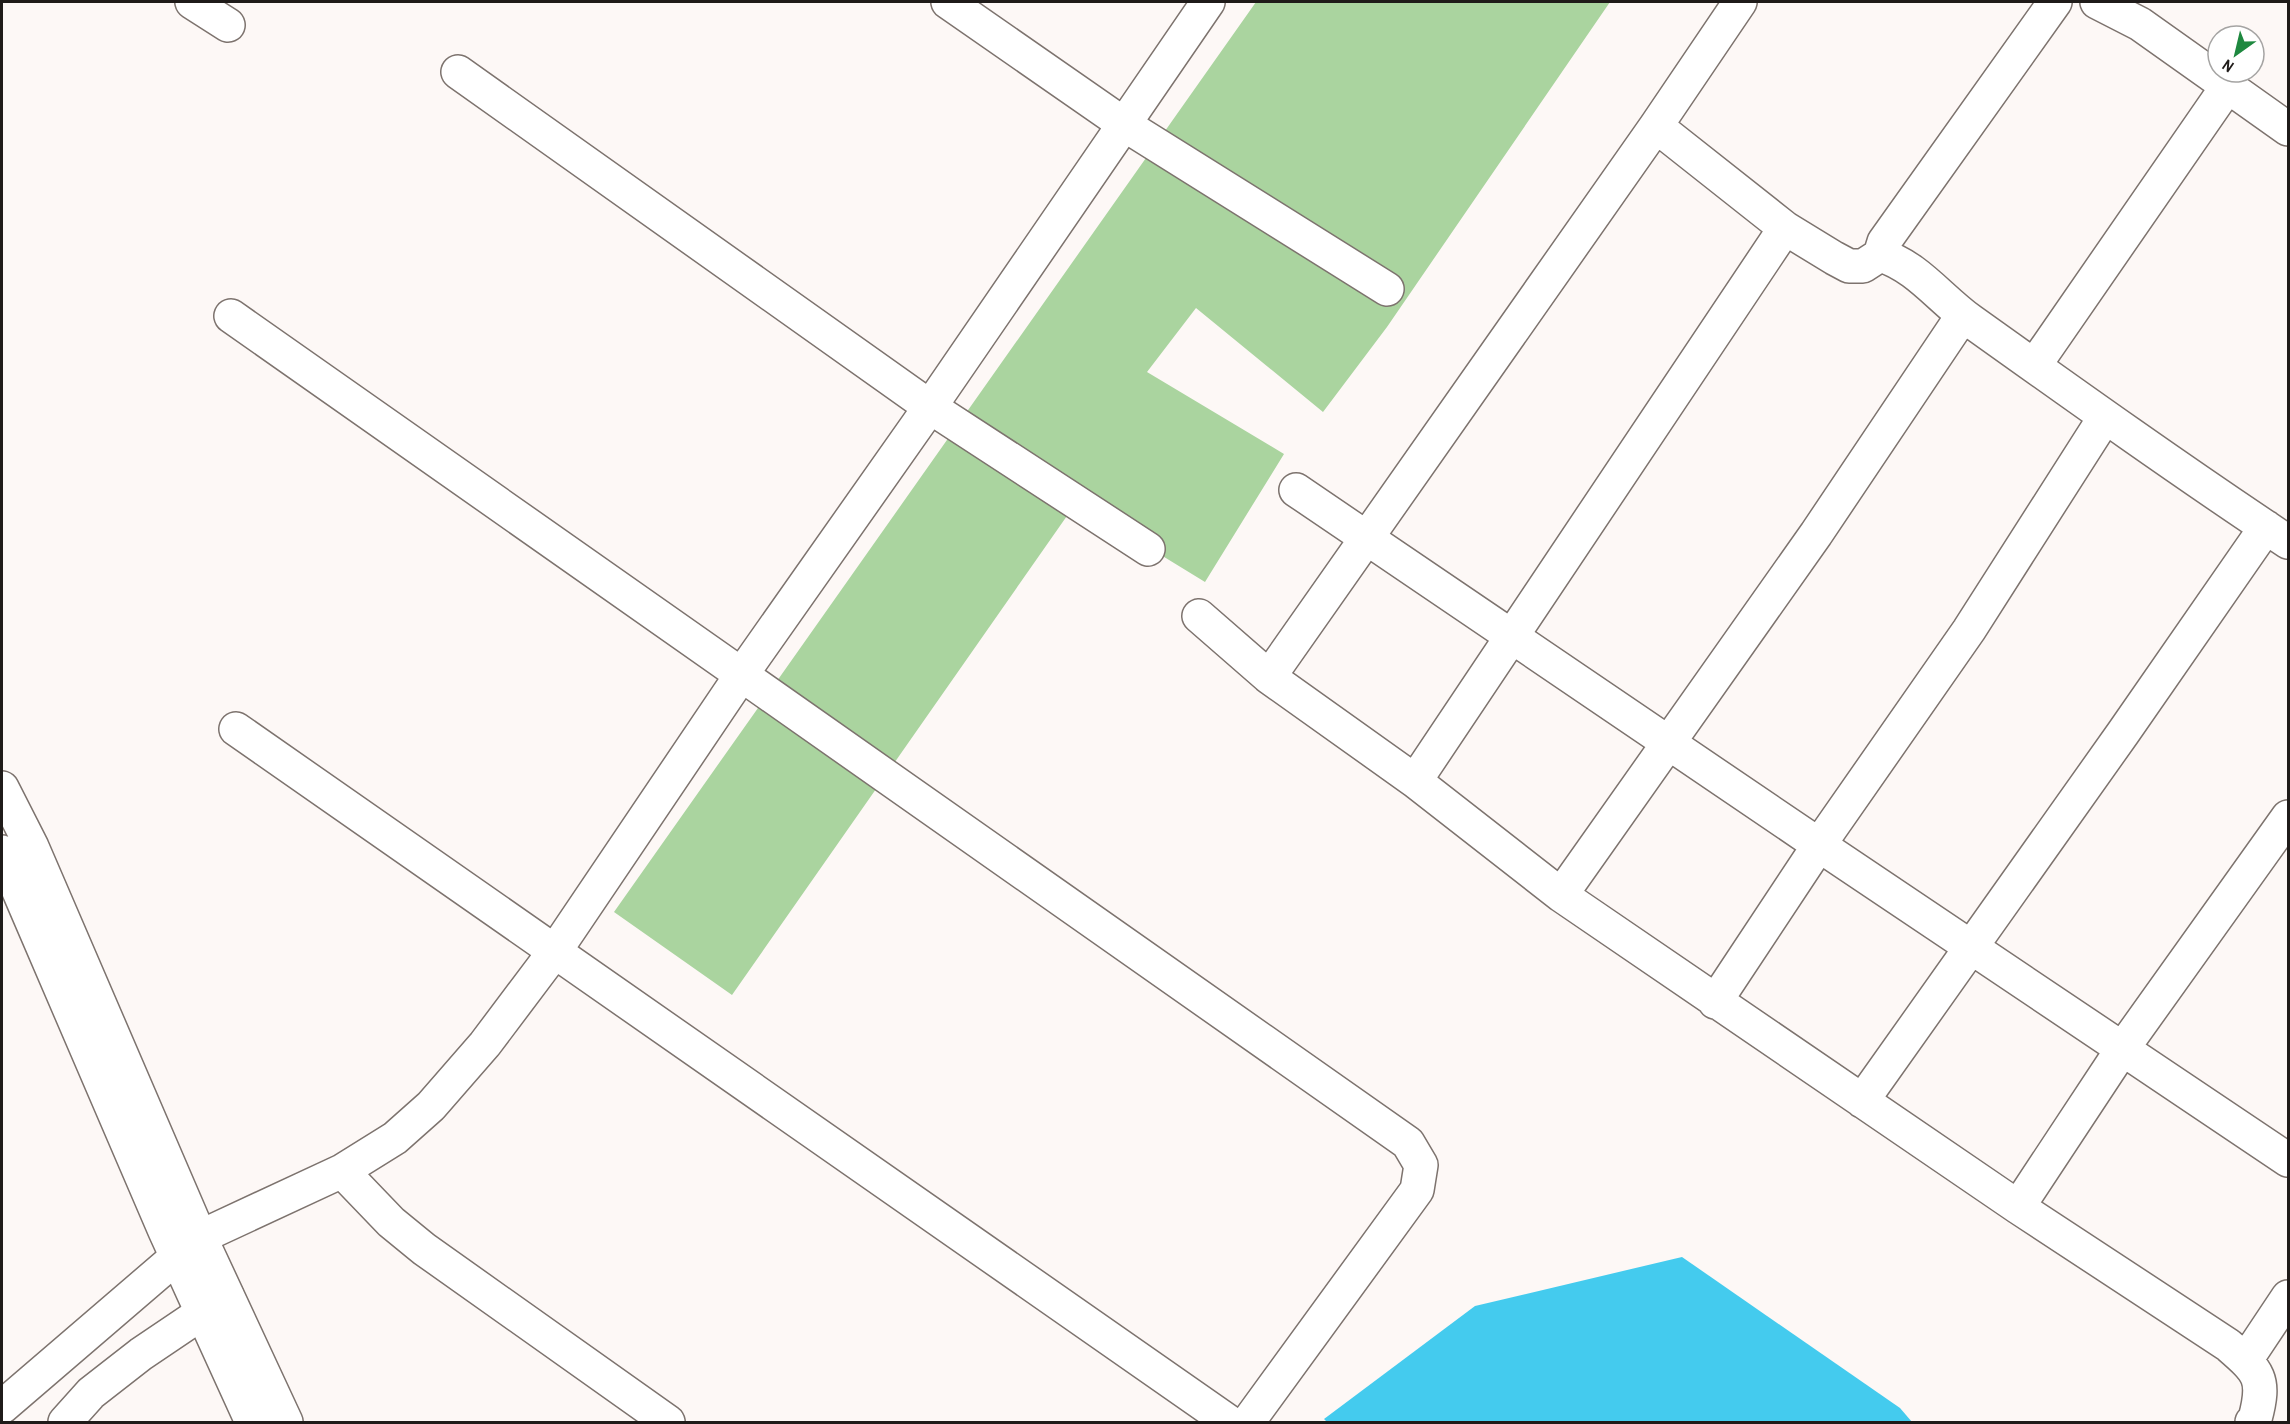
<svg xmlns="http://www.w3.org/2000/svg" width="2290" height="1424" font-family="'Archivo Narrow',sans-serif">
	<rect width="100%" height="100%" fill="#fdf8f6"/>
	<path fill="#aad49f" d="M1256,2H1610L1387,327L1323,412L1196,308L1147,372L1284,454L1205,582L1076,503L732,995L614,912Z"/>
	<path fill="#44cbee" d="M1682,1257L1900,1408L1912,1422H1327L1324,1419L1475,1306Z"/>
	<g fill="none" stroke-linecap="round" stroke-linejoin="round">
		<defs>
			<path id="minor" d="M192,2L228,25
				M948,2L1125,125L1387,289
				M2097,2L2140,24L2288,129
				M458,72L930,407L1148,549
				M1656,126L1785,228L1834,258L1849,266H1863L1880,255C1917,266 1940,299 1971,321C2076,396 2181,471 2288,542
				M1880,255L1884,242L2055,2
				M231,316L1408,1143L1421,1165L1417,1190L1248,1422
				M2034,366L2227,87
				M1296,490L1819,845L2288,1160
				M1199,616L1269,677L1415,781L1561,895L2018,1207L2228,1345C2259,1372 2266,1378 2255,1419L2252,1422
				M1269,677L1656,126L1740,2
				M236,729L1229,1422
				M1415,781L1785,228
				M1561,895L1816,534L1963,315
				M1715,1002L1819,845L1969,630L2105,417
				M1862,1101L2123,733L2266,527
				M342,1171L391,1222L424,1249L668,1422
				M2018,1207L2123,1048L2288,817
				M2246,1360L2288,1297
				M2,1407L200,1237L342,1171L395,1138L431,1106L485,1044L555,951L742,674L930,407L1208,2
				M65,1422L91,1393L141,1354L227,1296"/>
			<path id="major" d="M2,788L32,847L200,1237L286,1422
				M2,852L165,1231L252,1422"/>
		</defs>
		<use href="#minor" stroke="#7d736e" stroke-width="36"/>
		<use href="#major" stroke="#7d736e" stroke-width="36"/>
		<use href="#minor" stroke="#fff" stroke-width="33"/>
		<use href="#major" stroke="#fff" stroke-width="33"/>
	</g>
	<rect width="2290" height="1424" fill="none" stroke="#1f1b19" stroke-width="6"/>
	<g transform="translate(2236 54) rotate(214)"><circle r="28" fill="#ffffff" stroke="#a5a4a3" stroke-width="1.5"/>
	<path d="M0-4.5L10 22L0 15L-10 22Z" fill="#1e883f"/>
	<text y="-9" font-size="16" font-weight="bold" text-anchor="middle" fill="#1f1b19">N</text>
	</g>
</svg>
